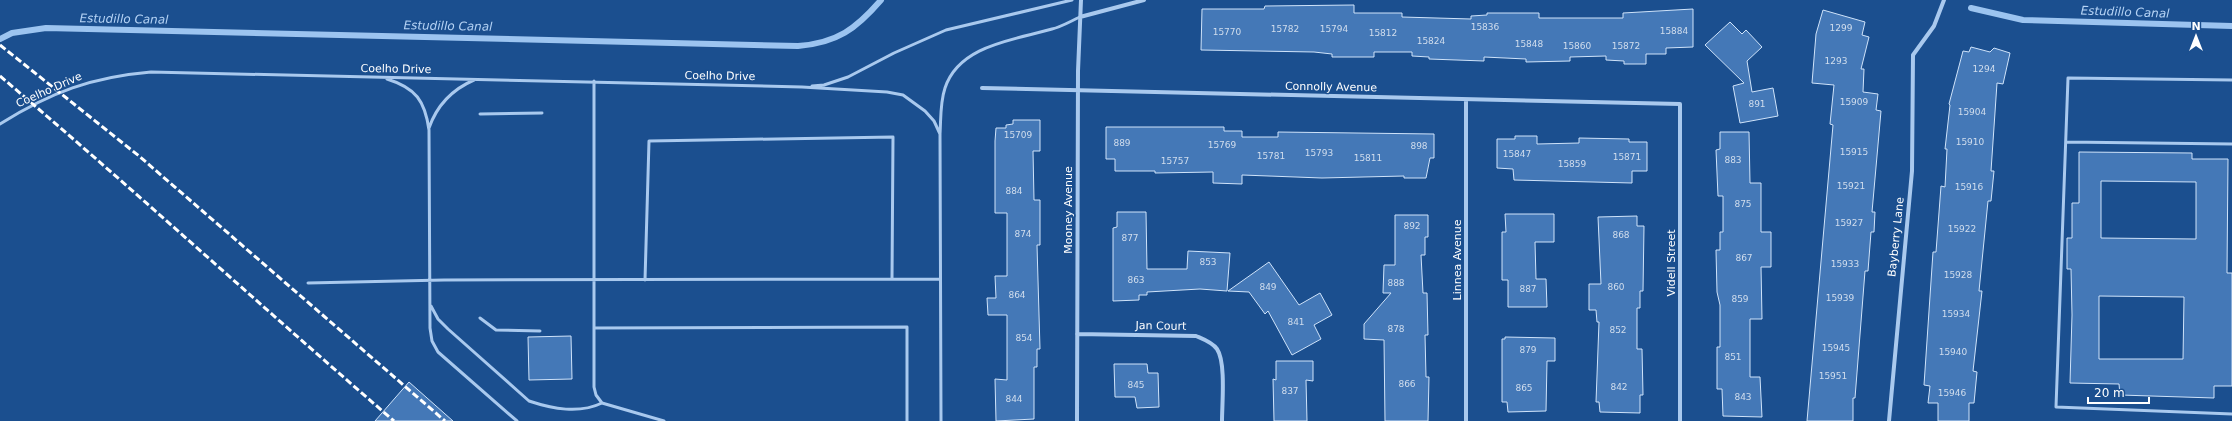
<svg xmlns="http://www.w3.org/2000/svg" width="2232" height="421" font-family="'DejaVu Sans',sans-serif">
	<rect width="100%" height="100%" fill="#1b4f8f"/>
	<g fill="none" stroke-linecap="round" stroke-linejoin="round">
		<path stroke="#9cc4f0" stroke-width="6" d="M1971,8L2023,20L2232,26
			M0,39L12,33L46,28L798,46C837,43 856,29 881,0"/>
	</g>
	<path fill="#4478b7" stroke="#cfe3fa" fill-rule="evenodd" d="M1354,5V13H1402V17L1471,19V16L1487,15V13H1539V18H1623V13L1693,9V47L1666,48V54H1646V64H1624V61L1606,60V56L1570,57V61L1526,62V59L1484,57V61L1429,59V57L1412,56V52H1374V57H1332V54L1314,52L1201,50L1202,9H1264L1265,6Z
		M1823,10L1865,22L1862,35L1869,37L1861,69H1864L1863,92L1878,94L1876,110L1881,111L1872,212H1875L1874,232H1871L1868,271H1865L1855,398H1853V421H1807L1833,125L1830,124L1834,85L1812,83L1816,34Z
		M1730,22L1742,34L1746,30L1762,47L1747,61L1752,92L1773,88L1778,116L1740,123L1733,86L1744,83L1705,45Z
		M1971,47L1990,52L1994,48L2010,53L2003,84L1997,83L1991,171H1994L1991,201H1988L1979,291H1982L1973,371L1977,372L1974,403H1969V421H1938V403H1928L1930,386L1924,385L1933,252H1936L1941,186L1945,187L1947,149H1945L1950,105L1949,104L1963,51L1969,52Z
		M1013,120H1040V151H1033L1034,200H1040V245H1037L1040,349H1037V367H1034V419L996,421L995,379L1007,380V315H988L987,298H996L995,276H1007V213H995V141L996,128H1006V125L1013,124Z
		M1106,127H1224V131H1242V137H1278V132L1434,134V158H1430L1426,178H1404V176L1322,178L1242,175V184L1213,183V172L1155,173V171H1115V159H1106Z
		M1720,132H1749L1750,183H1761V232H1771V267H1761L1762,319H1750V377H1760L1762,417L1723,416L1722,389H1717V347H1720V305L1717,292L1716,250H1720V232H1723V196H1718L1716,150L1720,149Z
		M1515,136H1537V144L1579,143V138L1629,139V142H1647V171H1632V183L1514,180L1513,169L1497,168V139H1515Z
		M2079,152L2192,153V159H2228L2227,273H2232V386H2214V398L2120,395L2119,384L2070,383L2072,315L2071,269H2067V238H2072V203H2079ZM2101,181L2196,182V239L2101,238ZM2099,296L2184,297L2183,359H2099Z
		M1117,212H1146L1147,269H1187L1188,251L1230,253L1227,291L1200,289L1147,292V295H1139V300L1113,301V228L1117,227Z
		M1505,214H1554V242H1535L1536,279H1546L1547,307H1508V280H1502V232H1506Z
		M1395,215H1428V237H1425V255H1421L1423,293H1427L1428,335H1425L1426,377H1429L1428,421H1385L1384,340L1364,339V324L1391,293H1383L1384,265H1395Z
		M1637,216V226H1644L1643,291H1640V308H1637V349H1642L1643,395H1640V413L1600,412L1599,402H1596L1599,322H1597L1596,310H1589V284H1601L1598,217Z
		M1269,262L1299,305L1320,293L1332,315L1314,325L1321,339L1292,355L1268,311L1265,314L1249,292L1228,291Z
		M571,336L572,379L529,380L528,337Z
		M1505,337L1555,338V361H1547L1546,411L1508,412L1507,402H1502V339H1505Z
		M1276,361H1313V381L1306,380L1307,421H1274L1273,379L1276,380Z
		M1114,364H1147L1148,373H1158L1159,407L1137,408L1135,397H1115Z
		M409,382L453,421H375Z"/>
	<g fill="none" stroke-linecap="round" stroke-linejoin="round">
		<path stroke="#a9c9ee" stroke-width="3" d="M387,79C416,88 425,101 429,130L430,328L432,341L438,352L517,421
			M2232,80L2068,78L2056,407L2232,414
			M594,81V387L596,395L602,403L664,421
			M812,86L824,85L848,77L894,53L946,30L1072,0
			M480,114L542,113
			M0,124C51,92 92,77 151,72L802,87L887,92L903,95L925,111L934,121L940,134
			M429,128C437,105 451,90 474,80
			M2066,142L2232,144
			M645,280L649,141L893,137L892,279
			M308,283L444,280L940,279
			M431,306L438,319L448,329L529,401C553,409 579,414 602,403
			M480,318L496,330L540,331
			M594,328L907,327V421
			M941,421L940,134C941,118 940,103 945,88C959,45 1014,40 1052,29C1061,27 1071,21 1080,17"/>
		<path stroke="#a9c9ee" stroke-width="4" d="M1080,17L1144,0
			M982,88L1680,104V421
			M1466,100V421
			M1077,334L1196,336C1203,339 1212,342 1217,349C1226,362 1222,404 1222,421
			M1077,421L1078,71L1081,0
			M1889,421L1912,171L1913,55L1934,26L1944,0"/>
		<path stroke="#fff" stroke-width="3" stroke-dasharray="7 3" stroke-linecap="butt" d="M0,45L139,156L445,421
			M0,76C133,189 262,307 394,421"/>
	</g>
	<g text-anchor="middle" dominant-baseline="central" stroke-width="3" stroke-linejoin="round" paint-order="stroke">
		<g font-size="9" fill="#d0dded">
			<text x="1485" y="27">15836</text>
			<text x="1841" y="28">1299</text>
			<text x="1285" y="29">15782</text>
			<text x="1334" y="29">15794</text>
			<text x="1674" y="31">15884</text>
			<text x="1227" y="32">15770</text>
			<text x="1383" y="33">15812</text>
			<text x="1431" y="41">15824</text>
			<text x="1529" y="44">15848</text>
			<text x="1577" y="46">15860</text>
			<text x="1626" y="46">15872</text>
			<text x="1836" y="61">1293</text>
			<text x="1984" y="69">1294</text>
			<text x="1854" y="102">15909</text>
			<text x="1757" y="104">891</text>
			<text x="1972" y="112">15904</text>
			<text x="1018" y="135">15709</text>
			<text x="1970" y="142">15910</text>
			<text x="1122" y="143">889</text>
			<text x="1222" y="145">15769</text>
			<text x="1419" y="146">898</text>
			<text x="1854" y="152">15915</text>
			<text x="1319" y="153">15793</text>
			<text x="1517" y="154">15847</text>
			<text x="1271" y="156">15781</text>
			<text x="1627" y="157">15871</text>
			<text x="1368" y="158">15811</text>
			<text x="1733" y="160">883</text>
			<text x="1175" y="161">15757</text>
			<text x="1572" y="164">15859</text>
			<text x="1851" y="186">15921</text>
			<text x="1969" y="187">15916</text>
			<text x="1014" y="191">884</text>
			<text x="1743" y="204">875</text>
			<text x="1849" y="223">15927</text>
			<text x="1412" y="226">892</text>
			<text x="1962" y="229">15922</text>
			<text x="1023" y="234">874</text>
			<text x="1621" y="235">868</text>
			<text x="1130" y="238">877</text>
			<text x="1744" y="258">867</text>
			<text x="1208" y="262">853</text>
			<text x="1845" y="264">15933</text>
			<text x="1958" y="275">15928</text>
			<text x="1136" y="280">863</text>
			<text x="1396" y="283">888</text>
			<text x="1268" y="287">849</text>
			<text x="1616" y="287">860</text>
			<text x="1528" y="289">887</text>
			<text x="1017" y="295">864</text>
			<text x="1840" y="298">15939</text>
			<text x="1740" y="299">859</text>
			<text x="1956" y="314">15934</text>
			<text x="1296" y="322">841</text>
			<text x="1396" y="329">878</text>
			<text x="1618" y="330">852</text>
			<text x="1024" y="338">854</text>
			<text x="1836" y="348">15945</text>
			<text x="1528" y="350">879</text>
			<text x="1953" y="352">15940</text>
			<text x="1733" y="357">851</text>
			<text x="1833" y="376">15951</text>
			<text x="1407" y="384">866</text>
			<text x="1136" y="385">845</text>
			<text x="1619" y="387">842</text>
			<text x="1524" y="388">865</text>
			<text x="1290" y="391">837</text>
			<text x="1952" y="393">15946</text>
			<text x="1743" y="397">843</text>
			<text x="1014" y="399">844</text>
		</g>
		<g font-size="11" fill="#fff" stroke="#1b4f8f">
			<text transform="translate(396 69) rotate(1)">Coelho Drive</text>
			<text transform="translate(720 76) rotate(1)">Coelho Drive</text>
			<text transform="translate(1331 87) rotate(1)">Connolly Avenue</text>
			<text transform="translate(49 90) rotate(-24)">Coelho Drive</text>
			<text transform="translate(1068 210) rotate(-90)">Mooney Avenue</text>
			<text transform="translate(1896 237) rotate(-84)">Bayberry Lane</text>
			<text transform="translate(1457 260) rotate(-90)">Linnea Avenue</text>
			<text transform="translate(1671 263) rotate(-90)">Videll Street</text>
			<text transform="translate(1161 326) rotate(1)">Jan Court</text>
		</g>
		<g font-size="12" font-style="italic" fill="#b5d3f5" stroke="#1b4f8f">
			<text transform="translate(2125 12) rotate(2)">Estudillo Canal</text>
			<text transform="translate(124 19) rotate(1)">Estudillo Canal</text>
			<text transform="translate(448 26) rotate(1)">Estudillo Canal</text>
		</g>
	</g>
	<g transform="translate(2196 36)" stroke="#1b4f8f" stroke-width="3" paint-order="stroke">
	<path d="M0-3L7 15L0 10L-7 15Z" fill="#ffffff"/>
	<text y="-6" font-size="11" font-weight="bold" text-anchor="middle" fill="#ffffff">N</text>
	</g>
	<path d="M2088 397v6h61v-6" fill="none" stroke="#ffffff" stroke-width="2"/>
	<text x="2094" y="397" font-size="12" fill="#ffffff" stroke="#1b4f8f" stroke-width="3" paint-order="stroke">20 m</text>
</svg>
